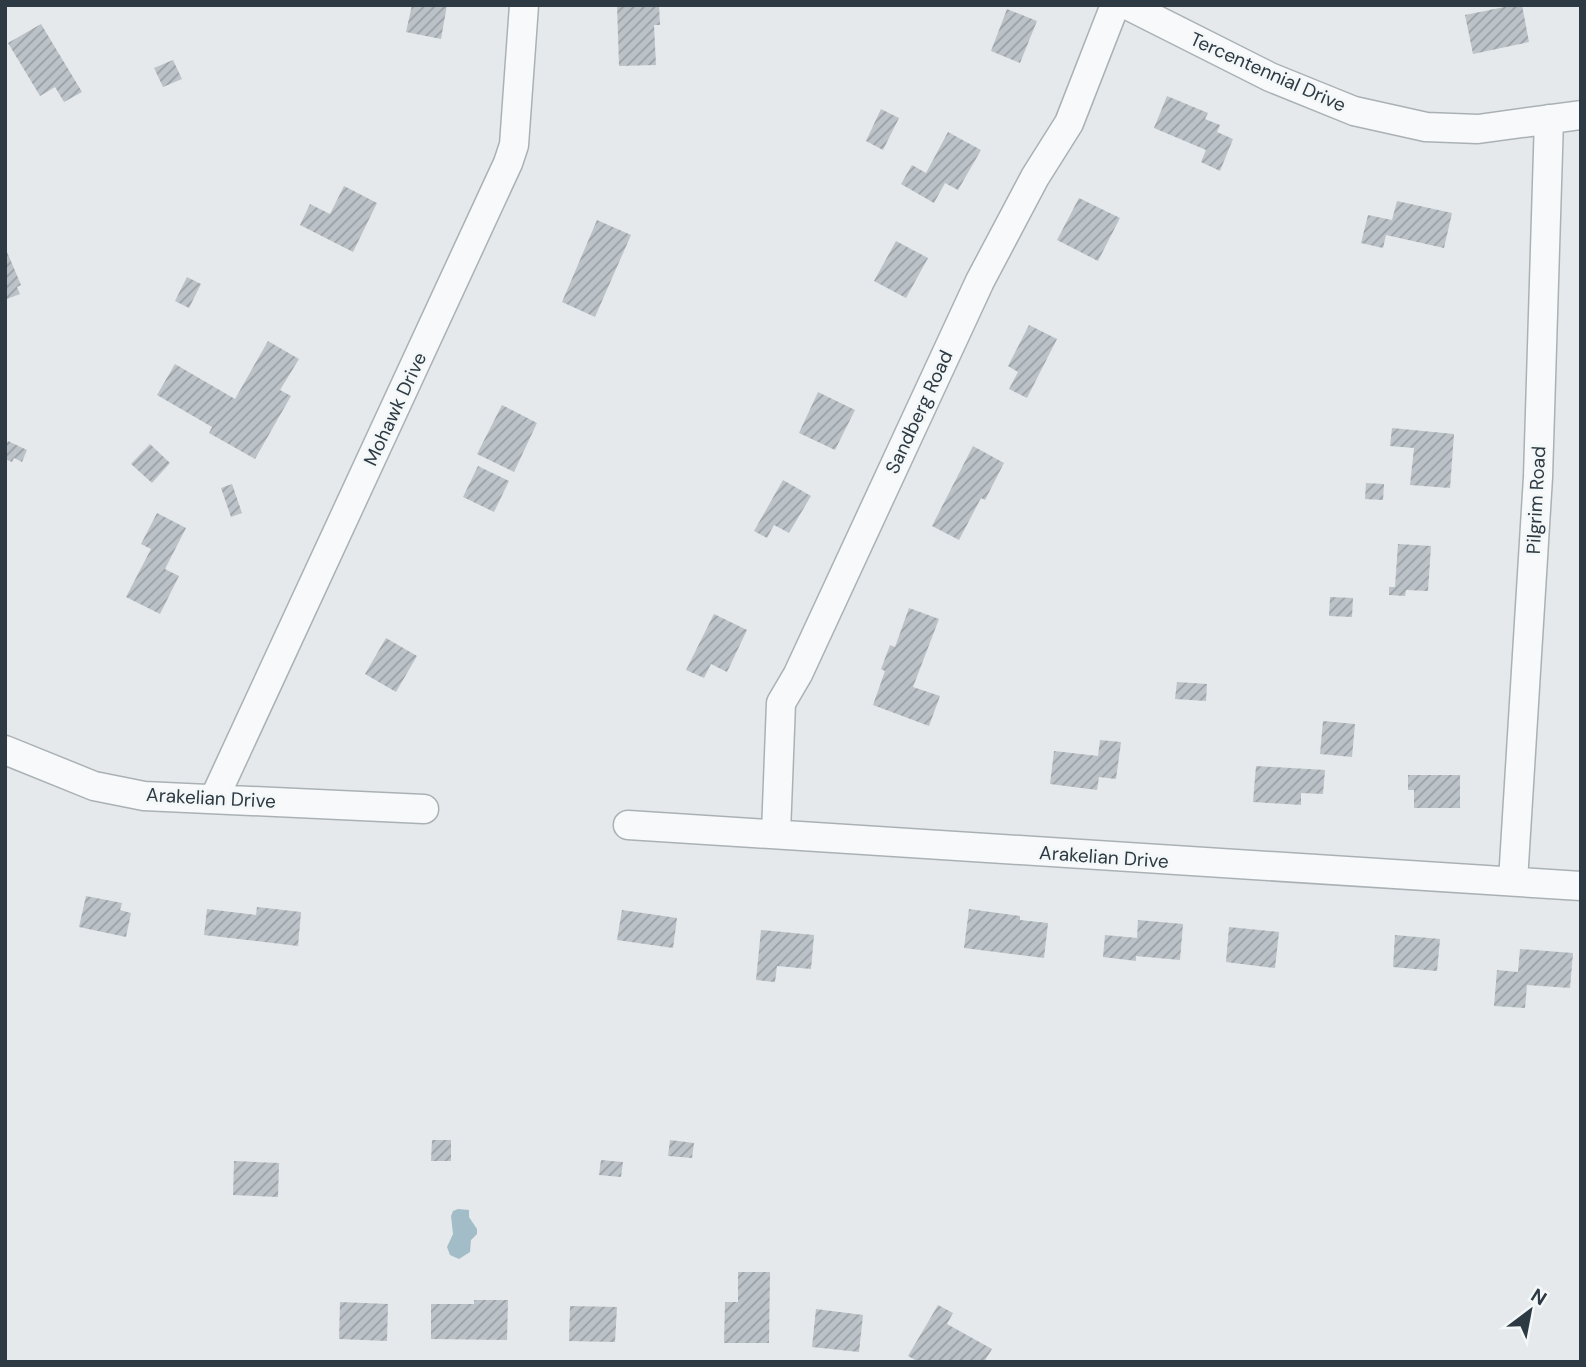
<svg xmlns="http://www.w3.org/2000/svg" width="1586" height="1367" font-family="'DM Sans',sans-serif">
	<defs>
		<pattern id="building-hatch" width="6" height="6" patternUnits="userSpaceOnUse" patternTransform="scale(1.75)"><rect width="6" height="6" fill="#bcc3c8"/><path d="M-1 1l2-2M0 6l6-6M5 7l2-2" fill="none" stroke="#999fa4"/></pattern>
	</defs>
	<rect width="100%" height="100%" fill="#e5e9eb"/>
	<path fill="#a3bdc8" d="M458,1209L469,1210V1217L477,1229V1234L471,1240L470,1252L459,1259L450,1255L447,1247L453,1234L451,1216L453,1211Z"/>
	<path fill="url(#building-hatch)" d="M412,5H447L441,39L406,32Z
		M617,5H659L660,25H654L656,65L619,66Z
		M1514,5H1522L1529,42L1473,54L1465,15Z
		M1007,9L1037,21L1020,63L991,51Z
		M41,24L82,92L64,102L55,87L40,96L8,43Z
		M173,60L182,79L163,87L154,68Z
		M1167,96L1208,113L1205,119L1220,125L1217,132L1233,139L1220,171L1201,162L1206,150L1154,128Z
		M881,109L899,118L883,150L866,141Z
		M948,132L981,150L958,190L945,183L934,203L901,184L912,165L926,173Z
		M344,186L377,203L353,252L300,225L310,204L330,214Z
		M1079,198L1120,218L1098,261L1057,240Z
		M1397,201L1452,213L1444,248L1386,235L1383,248L1361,243L1368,215L1392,220Z
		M597,220L631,235L595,317L562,302Z
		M896,241L928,258L906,298L874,281Z
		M5,247L21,285L17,287L20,294L7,299Z
		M187,277L201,284L189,308L175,301Z
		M1029,325L1057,339L1027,398L1009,389L1018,372L1008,366Z
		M268,341L299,359L280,390L291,396L255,459L209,433L212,427L157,395L175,364L235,399Z
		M818,392L855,410L835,450L799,433Z
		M502,405L537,423L514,472L477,454Z
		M1392,428L1454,434L1450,488L1410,485L1414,448L1390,446Z
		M8,441L27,450L22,462L14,458L12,462L5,459V447Z
		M150,444L170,463L152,483L131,464Z
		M973,446L1004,463L985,500L981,498L959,540L932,526Z
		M478,466L509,481L494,512L463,497Z
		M783,480L811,496L789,533L774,525L767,538L754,531Z
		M1366,483L1384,484L1383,500L1365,499Z
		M232,484L242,513L231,517L221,488Z
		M157,513L186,528L165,569L179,576L160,614L126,597L151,549L141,544Z
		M1398,544L1431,546L1428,591L1406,590L1405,596L1389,595V587H1395Z
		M1330,597L1353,598L1352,617L1329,616Z
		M909,608L939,619L913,687L940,696L929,726L873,705L885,671L881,669L890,645L895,647Z
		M714,614L747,630L727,672L711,664L704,678L686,670Z
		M386,638L417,656L396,692L365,674Z
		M1177,682L1207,684L1206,701L1175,699Z
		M1323,721L1355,724L1352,757L1320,754Z
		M1100,740L1121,742L1116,779L1099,777L1097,790L1050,784L1054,751L1098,756Z
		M1256,766L1325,770L1323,794L1301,793V805L1253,802Z
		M1408,775H1460V808H1414V790H1408Z
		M86,896L122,903L120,910L131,913L126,937L79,927Z
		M257,907L301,912L298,946L204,935L207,909L256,915Z
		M969,909L1020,916V920L1048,923L1044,958L964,948Z
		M622,910L677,918L673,948L617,940Z
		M1138,920L1183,924L1180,960L1136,956V961L1103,957L1105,935L1137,938Z
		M1229,927L1279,932L1275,968L1226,962Z
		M761,930L814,935L811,969L777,966L775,982L756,980Z
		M1395,935L1440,939L1437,971L1393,967Z
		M1520,949L1573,953L1570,988L1527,985L1525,1008L1494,1006L1497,970L1518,972Z
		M432,1140H451V1161H431Z
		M670,1140L694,1143L692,1158L668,1156Z
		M601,1160L623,1162L621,1177L599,1175Z
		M234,1161L279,1163L278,1197L233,1195Z
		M738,1272H770L769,1343H724L725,1302H738Z
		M474,1300H508L507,1340L431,1339V1304H474Z
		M340,1302L388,1304L387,1341L339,1339Z
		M938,1305L953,1313L947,1324L992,1349L984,1362H919L908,1356Z
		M570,1306L617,1307L615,1342L569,1341Z
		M816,1309L863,1315L859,1352L812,1347Z"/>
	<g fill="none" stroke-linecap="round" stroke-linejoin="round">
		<defs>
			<path id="minor" d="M1127,5L1270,77L1354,111L1426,127L1478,129L1581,115
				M5,750L94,786L144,796L424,809
				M214,799L508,163L514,145L524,5
				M628,825L1581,886
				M776,833L781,703L798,674L980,281L1035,177L1069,123L1115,5
				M1513,881L1538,477L1549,119"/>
		</defs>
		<use href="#minor" stroke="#aab1b5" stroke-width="31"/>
		<use href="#minor" stroke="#f7f9fa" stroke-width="28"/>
	</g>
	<g text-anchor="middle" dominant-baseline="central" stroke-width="5" stroke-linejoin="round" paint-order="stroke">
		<g font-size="19" fill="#2d3a43" stroke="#f4f7f8">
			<text transform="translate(1268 72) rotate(24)">Tercentennial Drive</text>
			<text transform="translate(395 409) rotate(-65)">Mohawk Drive</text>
			<text transform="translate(919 412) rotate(-65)">Sandberg Road</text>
			<text transform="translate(1536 500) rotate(-87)">Pilgrim Road</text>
			<text transform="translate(211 798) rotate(3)">Arakelian Drive</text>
			<text transform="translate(1104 857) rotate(4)">Arakelian Drive</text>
		</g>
	</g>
	<rect width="1586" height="1367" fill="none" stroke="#2d3a43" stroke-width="14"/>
	<g transform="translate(1530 1311) rotate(32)" stroke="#f4f7f8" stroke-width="5" paint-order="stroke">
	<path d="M0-5L12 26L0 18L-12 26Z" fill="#2d3a43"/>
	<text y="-10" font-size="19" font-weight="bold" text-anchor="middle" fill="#2d3a43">N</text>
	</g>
</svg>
